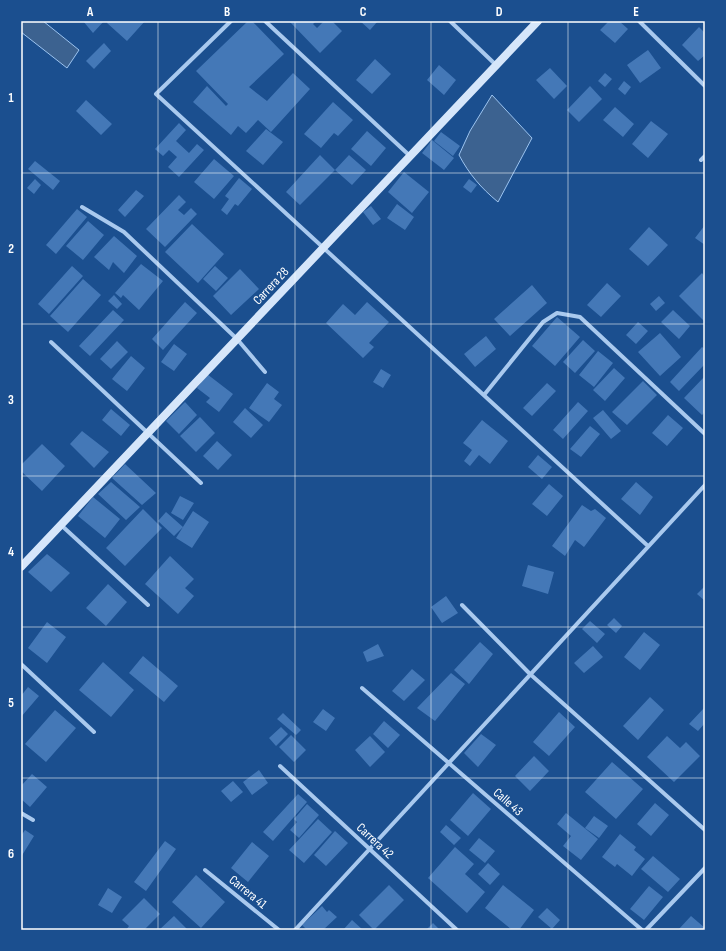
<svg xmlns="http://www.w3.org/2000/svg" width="726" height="951" font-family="'Sofia Sans Condensed',sans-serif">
	<rect width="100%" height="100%" fill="#1b4f8f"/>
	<path fill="#3c6290" stroke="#9cc4f0" d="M21,21H43L79,50L67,68L21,32Z
		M492,95L532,138L498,202C481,188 469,174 459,155L470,131Z"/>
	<path fill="#4478b7" d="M83,21H104L93,33Z
		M108,21H145L127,41L107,23Z
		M248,21H252L284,54L249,87L267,101L293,73L310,89L271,132L258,120L246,133L238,126L231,135L193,102L207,86L226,106L228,104L196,71Z
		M289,21H316L313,24L317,28L324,21H332L342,31L320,53Z
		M360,21H378L370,30Z
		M609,21H619L628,29L615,43L600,30Z
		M699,27L705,33V55L698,61L682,45Z
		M104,43L111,51L94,69L86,61Z
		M648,50L661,68L640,83L627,65Z
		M375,59L391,74L372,94L356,80Z
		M439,65L456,80L444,95L427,80Z
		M550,68L567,86L554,99L536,80Z
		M605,73L612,79L605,87L598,81Z
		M624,81L631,87L625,95L618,89Z
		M590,86L602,99L579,122L567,110Z
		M86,100L112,124L101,135L76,111Z
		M333,102L353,120L338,136L334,133L321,148L304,134Z
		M615,107L634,124L623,137L603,120Z
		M651,121L668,134L648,158L632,144Z
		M179,123L186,130L176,141L189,153L197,144L204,150L179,177L168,167L177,157L169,150L163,156L155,149Z
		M266,129L283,142L263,165L246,151Z
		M367,131L386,148L371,166L351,149Z
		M441,132L460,146L453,156L434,141Z
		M432,140L454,158L444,170L422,153Z
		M320,155L335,170L300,205L286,192Z
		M349,155L366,170L352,185L335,170Z
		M214,159L234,176L214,199L194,182Z
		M35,161L60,181L53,190L28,169Z
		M404,172L429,192L412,213L388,192Z
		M239,178L252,189L238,206L235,204L227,215L221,210L229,199L225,196Z
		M35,179L41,185L34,194L27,188Z
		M469,179L477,185L471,193L463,187Z
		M136,190L144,196L125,217L118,210Z
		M179,195L186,202L178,210L184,215L191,208L197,214L165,247L146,229Z
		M397,204L414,217L405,230L387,218Z
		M371,206L381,219L373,225L363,212Z
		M77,209L87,217L56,254L46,245Z
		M88,221L104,235L83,260L66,246Z
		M192,224L224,254L198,283L165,252Z
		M705,225V245L695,238Z
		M649,227L668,245L648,266L629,249Z
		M114,236L137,256L124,273L113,262L109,270L94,257Z
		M141,264L163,281L139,310L123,295L121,298L115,293Z
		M72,266L83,276L49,314L38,304Z
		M215,266L228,278L216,291L203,279Z
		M240,269L259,289L231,315L213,296Z
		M702,273L705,277V322L679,296Z
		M83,279L101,295L68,332L50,316Z
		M607,283L621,296L601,317L587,305Z
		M532,285L547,303L510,336L494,319Z
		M114,295L122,304L117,309L108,301Z
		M659,296L665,303L656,311L650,304Z
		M185,302L197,313L163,350L152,339Z
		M367,302L389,322L369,343L374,347L363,358L326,323L343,304L355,315Z
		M113,310L124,320L90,356L79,346Z
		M673,310L690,326L679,339L661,322Z
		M557,317L580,337L555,366L532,346Z
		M638,322L648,331L636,344L626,335Z
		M660,333L681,357L660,376L638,352Z
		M486,336L496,349L475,367L464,354Z
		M583,340L595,351L575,373L563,362Z
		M117,341L128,352L111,369L100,359Z
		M174,344L187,354L174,371L161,362Z
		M702,347L705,349V364L679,391L670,382Z
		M598,351L613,363L594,387L579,375Z
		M131,356L145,368L127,391L112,379Z
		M614,368L625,378L605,401L593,390Z
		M381,369L391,375L383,388L373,382Z
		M207,374L233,394L219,412L206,402L210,398L197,388Z
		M705,376V412L702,415L684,398Z
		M643,381L657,395L627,425L612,412Z
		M267,383L279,392L274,399L282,405L269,422L249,408Z
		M547,383L556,391L532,416L523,408Z
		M185,402L197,415L179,434L166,421Z
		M578,402L588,411L563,439L553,430Z
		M245,408L263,425L251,438L233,422Z
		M111,409L130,425L121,436L102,420Z
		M603,410L621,431L611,439L593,418Z
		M668,415L683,428L667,446L652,433Z
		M200,417L215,433L196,452L180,436Z
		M482,420L508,441L490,464L479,455L470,466L464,461L472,450L463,443Z
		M590,426L600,434L581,457L570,449Z
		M82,431L109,452L94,468L70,444Z
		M217,441L232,455L218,470L203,456Z
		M42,444L65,466L42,491L21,471V465Z
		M538,455L552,467L542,479L528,467Z
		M125,464L156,493L142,505L112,478Z
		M111,482L140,507L126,520L98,494Z
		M636,482L653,497L640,515L621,499Z
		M549,484L563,496L547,516L532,504Z
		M180,496L194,503L183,520L171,513Z
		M93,497L120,519L105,538L78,516Z
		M582,505L591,511L595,509L606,518L584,547L575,540L565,556L552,546Z
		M143,509L162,528L125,566L106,548Z
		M193,511L209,522L192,548L176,538Z
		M166,512L183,527L174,536L158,521Z
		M47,554L70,573L51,592L28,572Z
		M170,556L194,579L185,588L194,596L178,614L145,584Z
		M528,565L554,572L548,594L522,586Z
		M108,584L127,602L106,626L86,608Z
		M705,586V601L697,594Z
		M446,596L458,613L442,623L431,607Z
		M614,618L622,626L616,633L607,625Z
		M590,621L605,634L597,643L582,629Z
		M47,622L66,637L47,663L28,648Z
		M644,632L660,645L640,670L624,657Z
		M480,642L493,654L469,684L454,670Z
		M378,644L384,656L367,662L363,652Z
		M593,646L603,657L584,673L574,663Z
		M143,656L178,686L164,702L129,673Z
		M103,662L134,690L111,717L79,690Z
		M412,669L425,680L404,701L392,691Z
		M451,673L465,684L435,721L417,708Z
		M28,687L39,696L21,717V696Z
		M650,697L664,710L638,740L623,726Z
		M705,707V723L698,731L689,724Z
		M323,709L335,718L326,731L313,722Z
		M55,710L76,728L46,762L25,744Z
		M559,712L575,727L549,756L533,742Z
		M283,713L301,730L296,735L277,719Z
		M384,721L400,735L388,748L373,734Z
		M281,727L288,734L276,746L269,738Z
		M481,734L496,745L478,767L464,753Z
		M291,735L306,750L294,762L279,747Z
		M370,736L385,752L370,767L355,750Z
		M667,736L680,748L686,742L700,756L674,782L647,757Z
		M534,756L549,771L530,791L515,776Z
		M612,762L643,789L616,819L585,792Z
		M259,770L268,783L252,795L243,782Z
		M32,774L47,787L30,807L21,799V786Z
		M233,781L243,792L231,802L221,791Z
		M473,793L491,809L468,836L450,820Z
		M298,794L307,802L273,841L263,832Z
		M655,803L669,815L651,836L637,824Z
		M307,804L319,815L299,838L290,830L297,822L294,819Z
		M566,813L598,839L581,860L563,846L571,836L557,824Z
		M594,816L608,826L599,838L585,828Z
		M318,819L332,832L304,863L289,850Z
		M446,825L461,838L454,845L440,832Z
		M25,830L34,836L21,857V836Z
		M335,831L348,843L326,866L314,855Z
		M620,834L636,847L634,850L645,859L632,876L617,864L615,867L602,857Z
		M479,838L495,851L485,863L469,850Z
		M165,841L176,849L146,891L134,882Z
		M252,842L269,856L248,882L231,868Z
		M455,847L474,864L465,874L485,892L467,913L428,878Z
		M653,856L680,879L668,892L641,869Z
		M488,863L500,874L490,885L478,874Z
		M196,875L225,902L201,928L172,902Z
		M389,885L404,900L374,930L359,915Z
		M503,885L534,910L519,930H512L485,908Z
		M649,886L663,897L644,920L630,909Z
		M108,888L122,897L112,913L98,905Z
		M144,898L160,914L144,930H126L129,926L122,920Z
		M322,906L327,912L329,910L337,917L323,930H307L302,925Z
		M547,908L560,920L552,929L538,917Z
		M174,916L188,930H159Z
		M691,916L705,928V930H678Z
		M352,920L363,930H343Z
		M433,923L440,930H426Z"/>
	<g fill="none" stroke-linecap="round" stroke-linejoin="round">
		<path stroke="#a9c9ee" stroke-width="4" d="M231,21L156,94L648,546
			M265,21L410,156
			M450,21L496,65
			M639,21L705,86
			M701,160L705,156
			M82,207L124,232L237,339L265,372
			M51,342L201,483
			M484,395L543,322L557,313L580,317L705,434
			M61,525L148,605
			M462,605L530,674L705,830
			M21,664L94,732
			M362,688L642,930
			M280,766L457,930
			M21,813L33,820
			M205,870L279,930
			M295,930L705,485
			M646,930L705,868"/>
		<path stroke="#d6e6fa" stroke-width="8" d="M21,567L538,21"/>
	</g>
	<path fill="none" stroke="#fff" stroke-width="1" stroke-opacity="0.55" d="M158,21V930M295,21V930M431,21V930M568,21V930M21,173H705M21,324H705M21,476H705M21,627H705M21,778H705"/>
	<g text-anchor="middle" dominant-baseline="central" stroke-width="3" stroke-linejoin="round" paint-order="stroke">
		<g font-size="13" fill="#fff" stroke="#1b4f8f">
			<text transform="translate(271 286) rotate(-47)">Carrera 28</text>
			<text transform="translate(508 802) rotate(41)">Calle 43</text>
			<text transform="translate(375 841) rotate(43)">Carrera 42</text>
			<text transform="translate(248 892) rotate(39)">Carrera 41</text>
		</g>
	</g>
	<rect width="726" height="951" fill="none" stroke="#1b4f8f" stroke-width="44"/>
	<rect x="22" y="22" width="682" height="907" fill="none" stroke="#fff" stroke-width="1.5"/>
	<g font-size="13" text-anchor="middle" font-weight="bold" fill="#fff">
		<text x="90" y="16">A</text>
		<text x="227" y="16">B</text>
		<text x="363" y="16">C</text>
		<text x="499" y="16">D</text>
		<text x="636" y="16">E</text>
		<text x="11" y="102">1</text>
		<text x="11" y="253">2</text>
		<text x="11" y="404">3</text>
		<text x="11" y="556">4</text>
		<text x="11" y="707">5</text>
		<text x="11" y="858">6</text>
	</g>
</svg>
